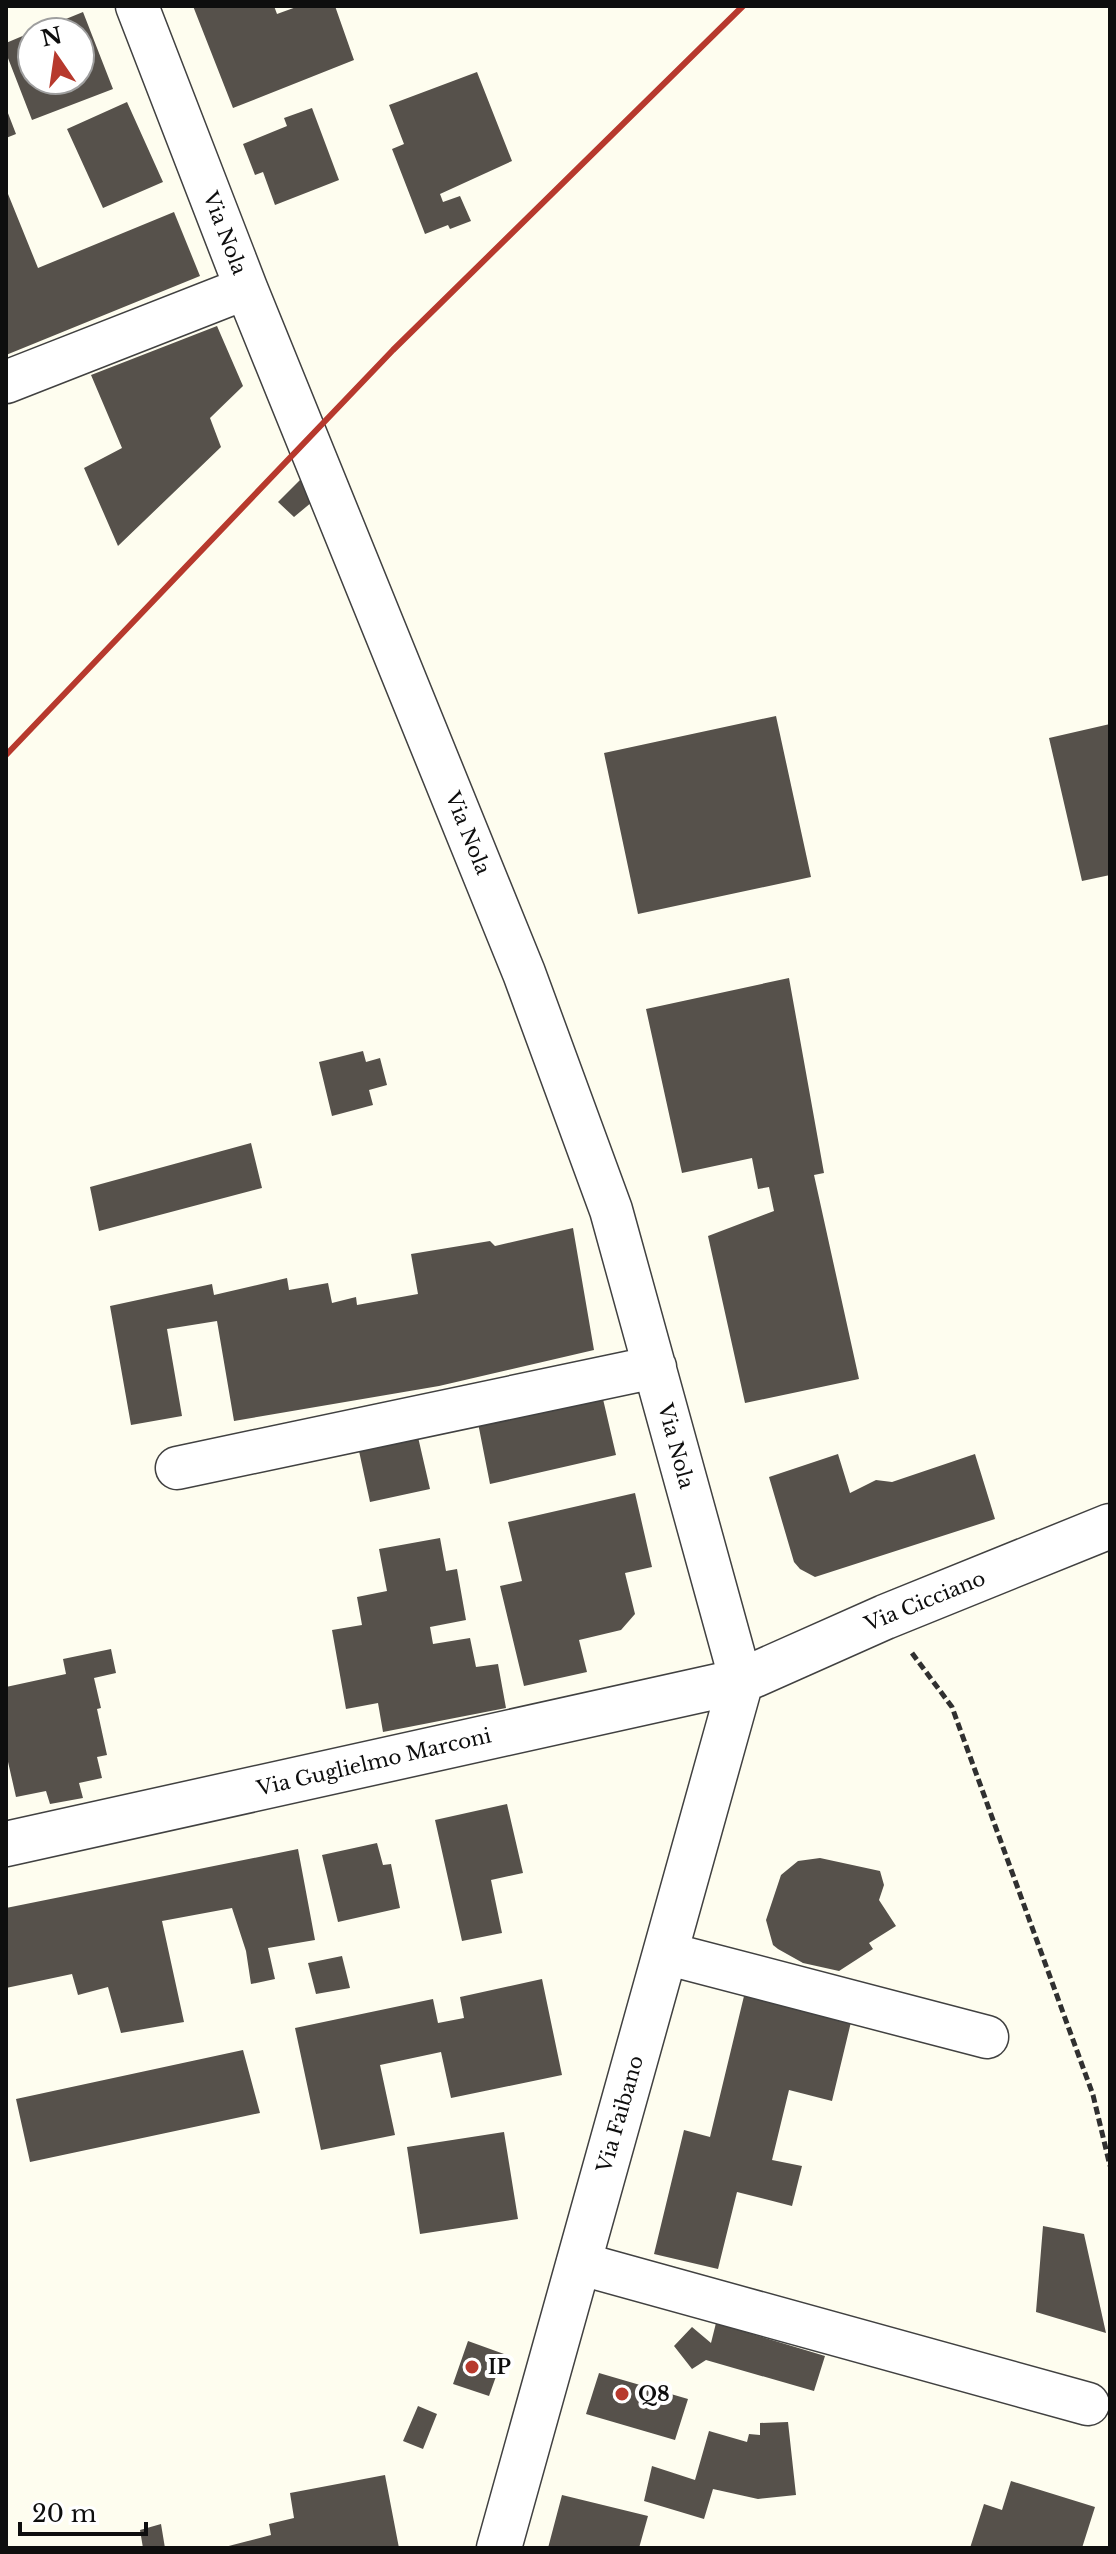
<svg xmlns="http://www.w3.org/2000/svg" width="1116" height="2554" font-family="'Libre Baskerville',serif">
	<rect width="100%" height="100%" fill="#fefdef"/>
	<path fill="#56514b" d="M193,6H274L277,14L299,6H335L354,60L233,108Z
		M83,12L113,89L32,120L6,53V43L32,32V80H80V32H34Z
		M477,72L512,161L440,194L443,202L460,196L471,221L450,229L448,225L425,234L392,149L404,144L389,105Z
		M127,102L163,182L103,208L67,129Z
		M6,108L16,134L6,138Z
		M312,108L339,180L275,205L263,172L255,175L243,144L287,126L284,118Z
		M6,189L38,268L174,212L200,276L6,355Z
		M217,326L243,386L210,418L221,447L118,546L84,468L122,448L91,375Z
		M302,478L312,502L294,517L278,502Z
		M776,716L811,877L638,914L604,753Z
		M1110,724V875L1082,881L1049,738Z
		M789,978L824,1173L814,1175L859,1379L745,1403L708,1236L774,1211L769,1187L758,1189L752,1158L682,1173L646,1009Z
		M363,1051L366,1062L380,1058L387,1085L369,1090L373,1105L332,1116L319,1062Z
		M251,1143L262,1188L99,1231L90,1187Z
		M573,1228L594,1350L439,1386L234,1421L217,1321L167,1329L182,1416L131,1425L110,1306L212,1284L214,1295L287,1278L289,1290L328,1283L332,1303L356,1297L357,1305L418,1294L411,1254L490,1241L495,1246Z
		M603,1399L616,1455L490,1484L478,1423Z
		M418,1437L430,1489L370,1502L359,1451Z
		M838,1454L850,1493L876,1480L892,1482L975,1454L995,1519L815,1577L800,1569L794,1562L769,1477Z
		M635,1493L652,1567L625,1573L635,1614L621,1630L579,1640L587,1672L524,1686L500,1586L522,1581L508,1522Z
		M440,1538L446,1571L457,1569L466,1620L430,1627L433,1644L470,1638L476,1667L498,1664L506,1708L383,1732L378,1703L346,1709L332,1630L362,1625L357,1597L387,1591L379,1549Z
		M111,1649L116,1673L94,1678L101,1708L97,1709L107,1755L97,1757L102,1778L79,1783L83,1798L50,1804L46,1791L16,1797L6,1753V1687L66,1674L63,1659Z
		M507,1804L523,1873L491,1880L502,1933L462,1941L435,1820Z
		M377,1843L383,1865L391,1864L400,1908L338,1922L322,1855Z
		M298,1849L315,1940L268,1948L275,1979L251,1984L246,1951L232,1908L162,1921L184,2022L121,2033L108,1987L78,1995L72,1974L6,1988V1908Z
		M820,1858L880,1871L884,1885L879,1900L896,1926L869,1943L873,1949L839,1971L803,1963L778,1949L773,1945L766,1920L781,1875L798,1861Z
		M342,1956L350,1988L316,1994L308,1963Z
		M542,1979L562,2075L451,2098L441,2052L380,2065L395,2135L321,2150L295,2028L433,1999L438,2023L464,2018L460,1997Z
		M744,1996L851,2022L832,2101L789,2090L772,2160L802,2166L792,2206L737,2192L718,2269L654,2254L684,2130L710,2137Z
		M243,2050L260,2113L30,2162L16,2099Z
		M504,2132L518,2219L420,2234L407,2147Z
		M1043,2226L1084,2234L1106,2333L1036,2312Z
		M716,2323L825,2356L814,2391L706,2360L692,2369L674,2346L692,2327L711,2343Z
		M468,2341L504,2354L489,2396L453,2384Z
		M599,2373L688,2399L675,2440L586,2414Z
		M418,2406L437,2414L423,2449L403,2441Z
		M788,2422L796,2495L758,2499L713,2489L704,2519L644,2501L652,2466L695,2480L709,2431L747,2442L749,2434L760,2435V2423Z
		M385,2475L399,2548H221L271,2535L269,2524L294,2518L290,2493Z
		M1011,2481L1095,2507L1082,2548H970L984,2504L1002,2510Z
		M562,2495L648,2516L639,2548H548Z
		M161,2524L165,2548H143L140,2530Z"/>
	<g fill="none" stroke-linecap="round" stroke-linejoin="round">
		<defs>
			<path id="minor" d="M137,6L246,288L524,973L611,1210L741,1681
				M6,382L246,288
				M177,1468L655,1367
				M665,1953L987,2037
				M578,2263L1088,2404"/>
			<path id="tertiary" d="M6,1844L741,1681L885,1617L1110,1526
				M499,2548L741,1681"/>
		</defs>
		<use href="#minor" stroke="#414141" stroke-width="45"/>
		<use href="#tertiary" stroke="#414141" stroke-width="47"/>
		<path stroke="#303030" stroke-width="5" stroke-dasharray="8 4" stroke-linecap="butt" d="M912,1653L952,1707L1093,2095L1110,2166"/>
		<use href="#minor" stroke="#fff" stroke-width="42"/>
		<use href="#tertiary" stroke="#fff" stroke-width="44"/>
		<path stroke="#b7392d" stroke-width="6" d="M6,755L393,350L743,6"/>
	</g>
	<g fill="#b7392d" stroke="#fff" stroke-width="3">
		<circle cx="472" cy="2367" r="8"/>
		<circle cx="622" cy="2394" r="8"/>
	</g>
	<g text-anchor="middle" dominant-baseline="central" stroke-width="8" stroke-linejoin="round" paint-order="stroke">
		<g font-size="20" fill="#0e0e0e" stroke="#fff">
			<text transform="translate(225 233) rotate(69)">Via Nola</text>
			<text transform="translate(468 833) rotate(68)">Via Nola</text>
			<text transform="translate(676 1446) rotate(75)">Via Nola</text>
			<text transform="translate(925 1601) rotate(-22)">Via Cicciano</text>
			<text transform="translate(374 1762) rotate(-13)">Via Guglielmo Marconi</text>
			<text transform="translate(620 2114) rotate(-74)">Via Faibano</text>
		</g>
		<g font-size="20" font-weight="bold" fill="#0e0e0e" stroke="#fff" text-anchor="start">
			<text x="488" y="2367">IP</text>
			<text x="638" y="2394">Q8</text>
		</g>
	</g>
	<rect width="1116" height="2554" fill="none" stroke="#0e0e0e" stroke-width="16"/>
	<g transform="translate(56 56) rotate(347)"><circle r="38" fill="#ffffff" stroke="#9f9f9f" stroke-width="2"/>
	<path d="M0-6L14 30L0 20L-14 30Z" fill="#b7392d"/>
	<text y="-12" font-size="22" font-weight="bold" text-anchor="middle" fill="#0e0e0e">N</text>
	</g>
	<path d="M20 2522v12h126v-12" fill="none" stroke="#0e0e0e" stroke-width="4"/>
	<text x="32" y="2522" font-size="24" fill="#0e0e0e" stroke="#ffffff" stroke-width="6" paint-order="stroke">20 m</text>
</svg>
